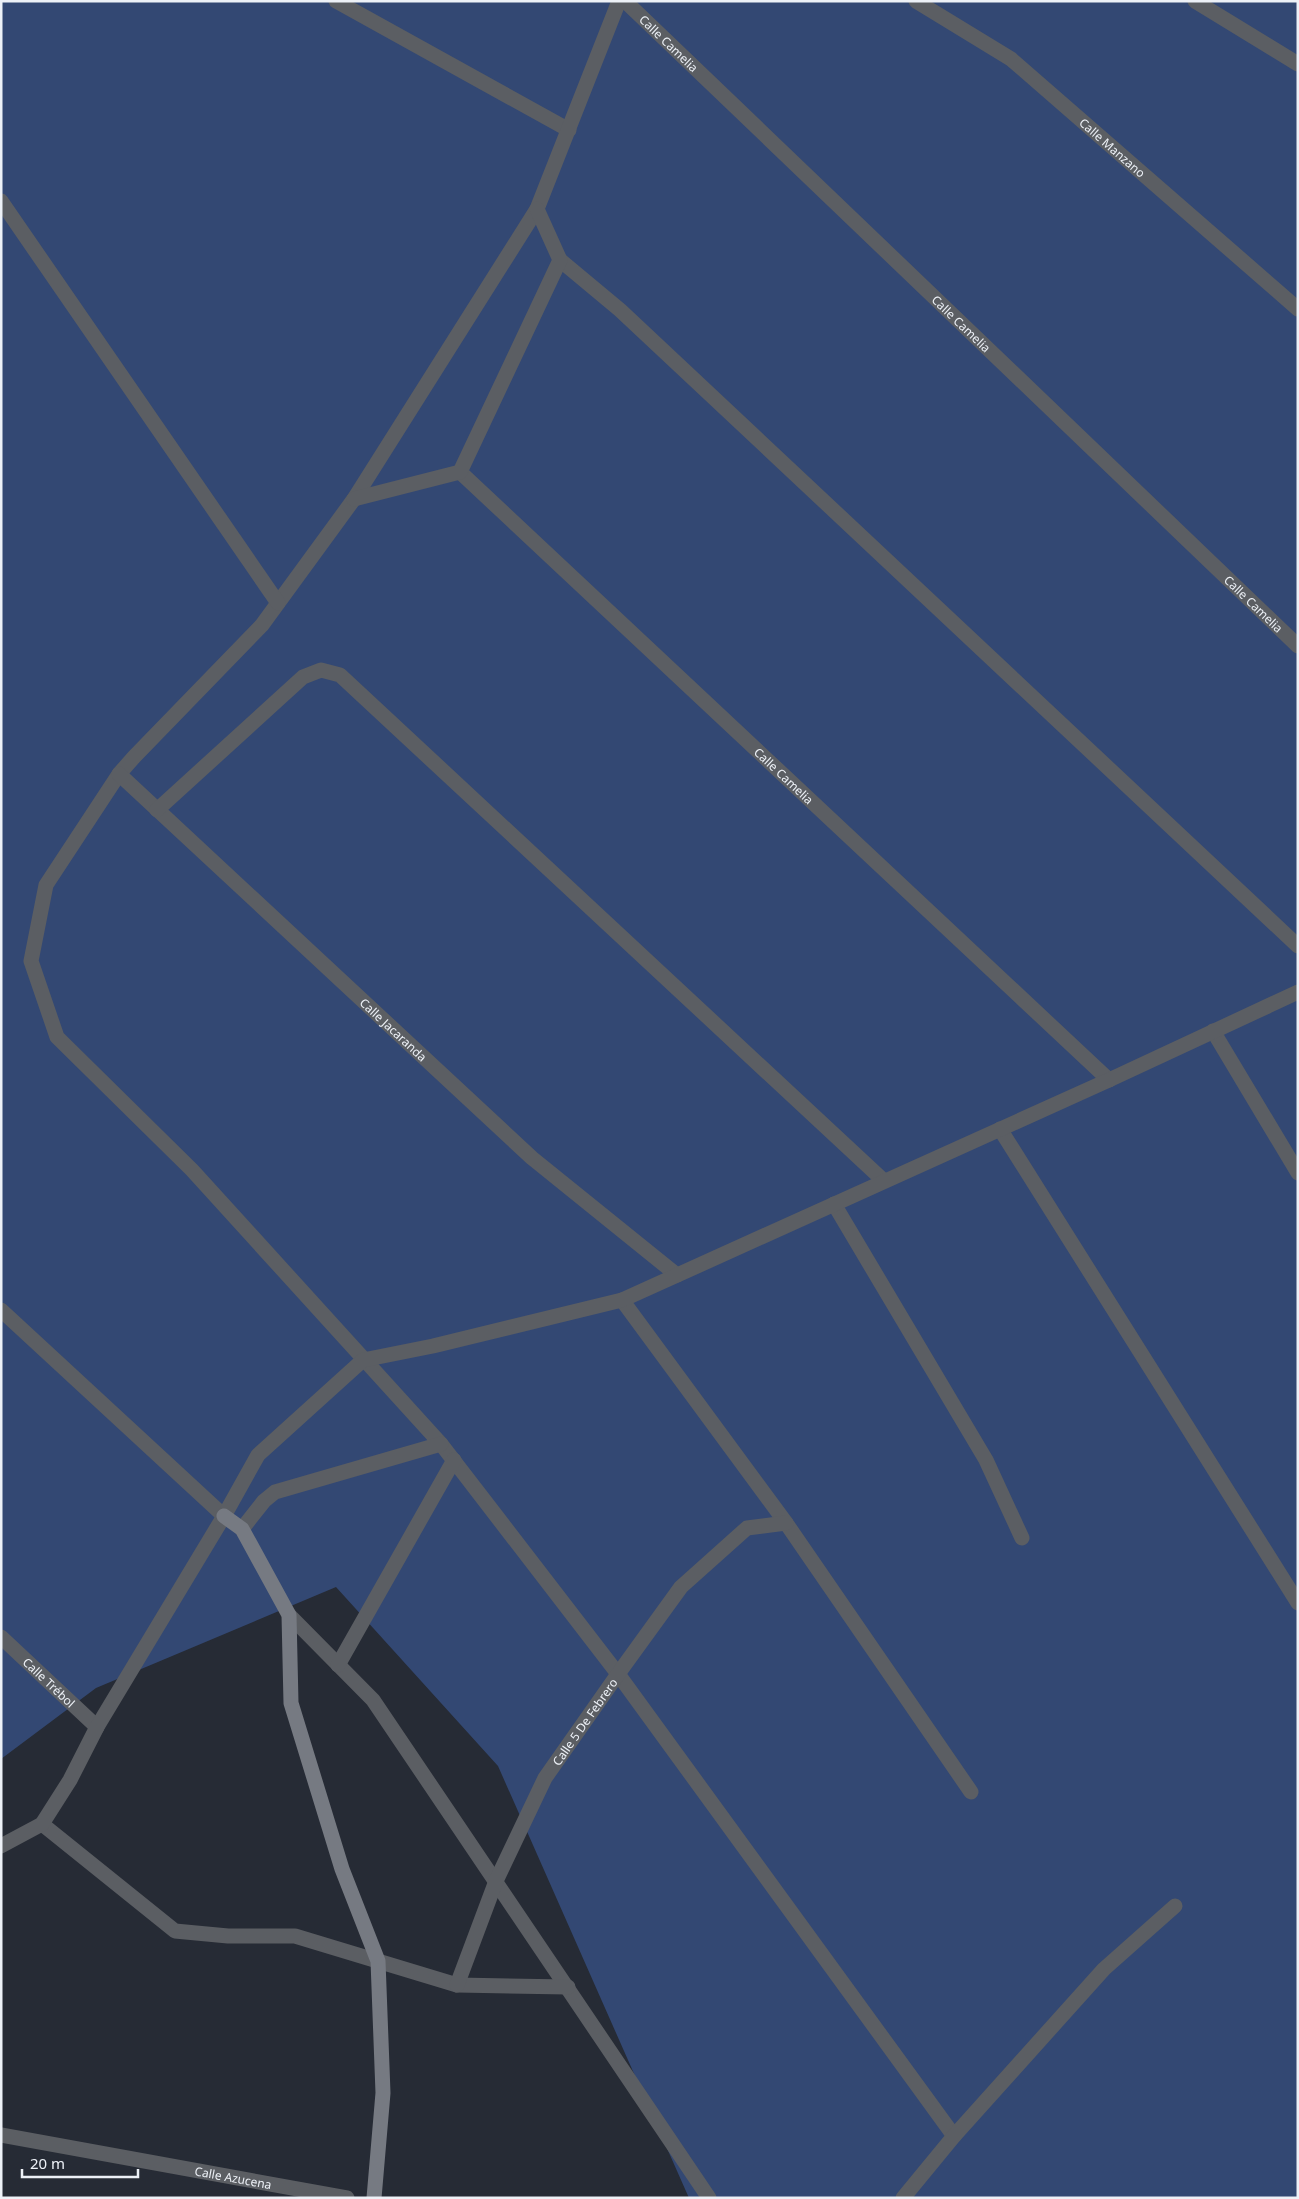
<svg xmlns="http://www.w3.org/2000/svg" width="1299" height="2199" font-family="'Noto Sans',sans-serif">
	<rect width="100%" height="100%" fill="#262b35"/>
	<path fill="#334873" d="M1,1H1298V2198H689L498,1766L336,1587L96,1688L1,1759Z"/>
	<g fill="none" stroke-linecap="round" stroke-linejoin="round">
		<g stroke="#5b5e63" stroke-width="15">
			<path d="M336,1L569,130"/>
			<path d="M619,1L537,209L354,499L262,625L134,757L119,774L46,885L31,961L57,1037L192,1170L441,1444L618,1674L954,2136"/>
			<path id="s1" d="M625,1L1298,646"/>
			<path id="s2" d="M916,1L1011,59L1298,309"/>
			<path d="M1195,1L1298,64"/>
			<path d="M1,201L278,603"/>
			<path d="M560,260L620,310L1298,946"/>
			<path id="s3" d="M460,472L1109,1080"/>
			<path d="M354,499L460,472L560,260L537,209"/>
			<path id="s4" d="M119,774L532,1158L677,1275"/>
			<path d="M157,810L303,677L321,670L340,675L884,1181"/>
			<path d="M1213,1031L1298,1173"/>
			<path d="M1000,1129L1298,1603"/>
			<path d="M834,1204L986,1460L1022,1538"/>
			<path d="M622,1300L786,1523L971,1792"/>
			<path d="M1,1310L224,1516"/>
			<path d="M242,1529L264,1501L275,1492L441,1444"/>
			<path d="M289,1615L373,1700L709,2198"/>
			<path id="s5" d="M1,1637L97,1727"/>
			<path d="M338,1665L454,1460"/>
			<path d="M42,1824L175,1931L228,1936H295L457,1985L568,1987"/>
			<path d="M1,1846L42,1824L70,1780L97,1727L224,1516L258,1455L363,1360L433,1346L622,1300L1109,1080L1298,992"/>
			<path id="s6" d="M457,1985L496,1881L545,1778L618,1674L681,1587L747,1528L786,1523"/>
			<path id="s7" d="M1,2135L347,2198"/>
			<path d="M903,2198L954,2136L1104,1969L1175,1906"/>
		</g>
		<path stroke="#767a82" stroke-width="15" d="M224,1516L242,1529L289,1615L291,1703L342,1869L378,1961L383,2093L374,2198"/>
	</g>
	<g text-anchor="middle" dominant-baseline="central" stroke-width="4" stroke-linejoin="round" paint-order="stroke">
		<g font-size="12" fill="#edf1f7" stroke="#262b35">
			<text stroke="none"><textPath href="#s1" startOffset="61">Calle Camelia</textPath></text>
			<text stroke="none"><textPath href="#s2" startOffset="246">Calle Manzano</textPath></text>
			<text stroke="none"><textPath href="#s1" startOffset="466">Calle Camelia</textPath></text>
			<text stroke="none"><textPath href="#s1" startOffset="871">Calle Camelia</textPath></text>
			<text stroke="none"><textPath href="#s3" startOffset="444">Calle Camelia</textPath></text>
			<text stroke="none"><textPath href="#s4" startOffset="375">Calle Jacaranda</textPath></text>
			<text stroke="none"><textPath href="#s5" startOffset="66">Calle Trébol</textPath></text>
			<text stroke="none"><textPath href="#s6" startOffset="294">Calle 5 De Febrero</textPath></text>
			<text stroke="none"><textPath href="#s7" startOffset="236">Calle Azucena</textPath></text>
		</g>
	</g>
	<rect width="1299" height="2199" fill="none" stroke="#edf1f7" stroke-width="5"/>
	<path d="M22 2169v8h116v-8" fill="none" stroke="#edf1f7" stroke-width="2.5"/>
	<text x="30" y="2169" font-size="15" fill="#edf1f7" stroke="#262b35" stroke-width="4" paint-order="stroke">20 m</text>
</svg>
